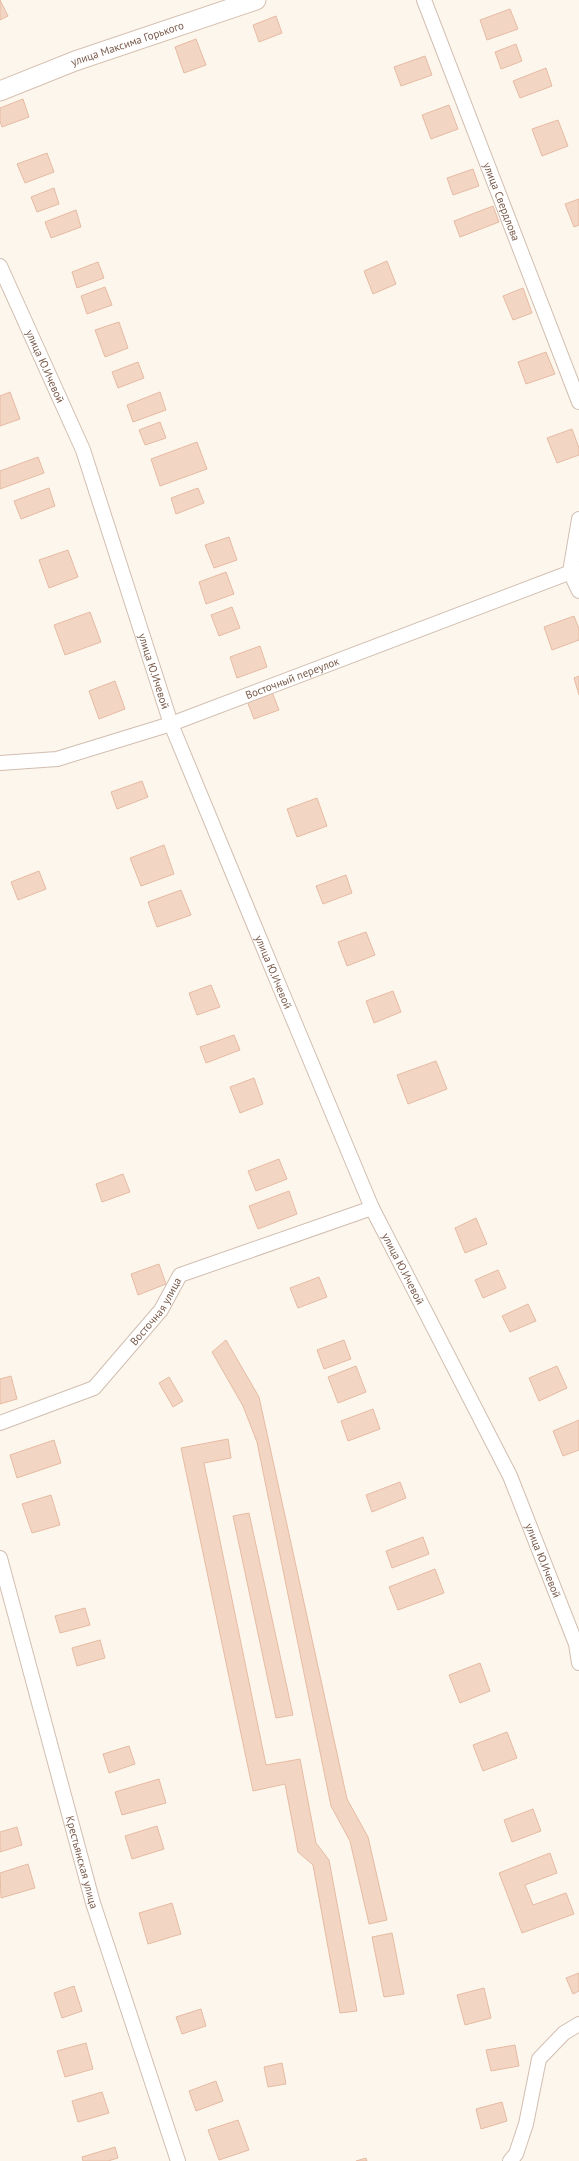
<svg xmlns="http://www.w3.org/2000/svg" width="579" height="2161" font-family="'PT Sans',sans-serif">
	<rect width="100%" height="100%" fill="#fdf6ec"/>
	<path fill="#f3d5c3" stroke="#e6bba3" d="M0,0L8,16L0,20Z
		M510,9L518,29L487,40L480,20Z
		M276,16L282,33L259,42L253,25Z
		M196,39L206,65L184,73L175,47Z
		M516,44L522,61L501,69L495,52Z
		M425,56L432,75L401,86L394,67Z
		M546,68L552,86L520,98L513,81Z
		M23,99L29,117L2,127L0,121V108Z
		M449,105L458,129L431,139L422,115Z
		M558,120L568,146L542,156L532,129Z
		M47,153L54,172L25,183L17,164Z
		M473,169L479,186L453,195L447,178Z
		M54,188L59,204L37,212L31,197Z
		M579,199V225L574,227L565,204Z
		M493,206L499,222L460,237L454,221Z
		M76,210L81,227L51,238L45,222Z
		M387,261L396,284L373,294L364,271Z
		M98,262L104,278L77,288L72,272Z
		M105,287L112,305L87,314L81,296Z
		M523,288L532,313L513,320L503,296Z
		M119,322L128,348L105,357L95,330Z
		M546,352L555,374L526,384L518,362Z
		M138,362L144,378L118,388L112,372Z
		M10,392L20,419L0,426V396Z
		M160,392L166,410L133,422L127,405Z
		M160,422L166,438L145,445L139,430Z
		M572,429L579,448V455L557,463L547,438Z
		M197,442L207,469L160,486L151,459Z
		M38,457L44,473L0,489V471Z
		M49,488L55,506L21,519L14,501Z
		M198,488L204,503L176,514L171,498Z
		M229,537L237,560L214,568L205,545Z
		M68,550L78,577L49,588L39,560Z
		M226,572L234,594L206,604L199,582Z
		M232,607L240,628L219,636L211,615Z
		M90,612L101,642L65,655L54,625Z
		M574,616L579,629V640L552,650L544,627Z
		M260,646L267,667L237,678L230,657Z
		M579,676V695L574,678Z
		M115,681L125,709L99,719L89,691Z
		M272,692L279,710L254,719L247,701Z
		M142,781L148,797L117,809L111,792Z
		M317,798L327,826L297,837L287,809Z
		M164,845L174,874L141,886L130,858Z
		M39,871L46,889L18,900L11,882Z
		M346,875L352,893L323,904L316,886Z
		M181,890L191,915L157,927L148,902Z
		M366,932L375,955L347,966L338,942Z
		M211,985L220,1007L197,1015L189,993Z
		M393,991L401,1012L374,1023L366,1001Z
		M234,1035L240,1050L206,1063L200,1047Z
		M436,1061L447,1089L408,1104L397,1075Z
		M254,1078L263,1104L240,1113L230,1087Z
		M279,1159L287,1179L256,1191L248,1171Z
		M123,1174L130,1192L102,1202L96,1184Z
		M289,1191L297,1214L258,1229L249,1206Z
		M476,1218L487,1244L465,1253L455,1228Z
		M159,1264L166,1284L138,1295L131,1274Z
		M498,1270L506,1288L483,1298L475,1280Z
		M319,1277L327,1297L298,1308L290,1288Z
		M528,1304L536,1321L510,1332L502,1316Z
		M226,1340L259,1397L347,1799L368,1837L387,1920L369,1924L350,1841L331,1806L257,1442L243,1406L212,1352Z
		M344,1340L351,1359L324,1369L317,1350Z
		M356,1366L366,1392L338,1403L328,1377Z
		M557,1366L567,1388L539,1401L529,1378Z
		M11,1376L17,1399L0,1404V1379Z
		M169,1377L183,1401L173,1407L159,1383Z
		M373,1409L380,1429L348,1441L341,1421Z
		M579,1420V1450L563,1456L553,1431Z
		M228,1439L231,1458L204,1463L266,1765L300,1759L316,1843L329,1860L357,2011L340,2013L313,1865L298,1852L285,1784L253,1791L181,1448Z
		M54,1440L61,1463L17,1478L10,1455Z
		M400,1482L406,1498L372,1512L366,1495Z
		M51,1495L60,1525L32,1533L22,1504Z
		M249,1513L293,1715L276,1718L233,1516Z
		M423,1537L429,1554L392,1568L386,1551Z
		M435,1569L444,1593L398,1610L389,1587Z
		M85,1608L90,1625L60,1633L55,1616Z
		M100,1640L105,1658L77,1666L72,1648Z
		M480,1663L490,1691L460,1703L449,1675Z
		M507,1732L517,1758L483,1771L473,1745Z
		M129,1746L135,1764L109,1773L103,1754Z
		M159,1779L166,1803L122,1815L115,1792Z
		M533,1809L541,1831L512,1842L504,1820Z
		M157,1826L164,1849L132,1859L125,1836Z
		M17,1827L22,1845L0,1852V1832Z
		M550,1853L557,1873L525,1885L533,1905L566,1893L574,1914L522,1933L499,1873Z
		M28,1864L35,1888L1,1898L0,1873Z
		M172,1903L181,1934L148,1944L139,1913Z
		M392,1933L404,1994L384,1997L372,1937Z
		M579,1973V1991L573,1994L566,1978Z
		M74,1986L82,2011L62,2018L54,1993Z
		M484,1988L491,2018L465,2025L457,1995Z
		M201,2009L206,2026L182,2034L176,2017Z
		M86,2043L93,2069L65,2077L57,2051Z
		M515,2045L519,2066L491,2071L486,2050Z
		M282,2063L286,2084L268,2087L264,2067Z
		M216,2081L223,2101L196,2111L189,2091Z
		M102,2092L109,2113L78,2122L72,2101Z
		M502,2102L507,2121L481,2129L476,2109Z
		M238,2120L249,2150L219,2160L208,2130Z
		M115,2147L118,2158L108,2161H83L82,2157Z
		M366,2158L367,2161H356Z"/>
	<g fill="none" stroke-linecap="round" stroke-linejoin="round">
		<defs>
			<g id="street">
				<path id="s1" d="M424,0L579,402"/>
				<path id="s2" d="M0,266L83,450L171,724L281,990L372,1208L510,1476L576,1644L579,1663"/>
				<path d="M579,519L570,572L579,591"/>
				<path id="s3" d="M0,763L57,759L171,724L579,569"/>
				<path id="s4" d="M0,1423L94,1388L161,1310L180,1275L372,1208"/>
				<path id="s5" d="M0,1558L93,1903L178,2161"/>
				<path d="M510,2161L516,2154L526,2124L539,2059L564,2033L579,2024"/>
			</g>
			<g id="secondary">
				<path id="s6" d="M0,91L75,61L256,0"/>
			</g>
		</defs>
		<use href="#street" stroke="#d1beb0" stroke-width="16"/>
		<use href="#secondary" stroke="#d6c0b0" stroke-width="21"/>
		<use href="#street" stroke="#fff" stroke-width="14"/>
		<use href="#secondary" stroke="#fff" stroke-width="19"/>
	</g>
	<g text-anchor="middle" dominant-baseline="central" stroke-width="4" stroke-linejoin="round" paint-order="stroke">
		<g font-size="11" fill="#7a5c4d" stroke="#fffaf3">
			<text stroke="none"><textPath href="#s6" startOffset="136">улица Максима Горького</textPath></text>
			<text stroke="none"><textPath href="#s1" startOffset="216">улица Свердлова</textPath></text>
			<text stroke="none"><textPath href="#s2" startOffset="110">улица Ю.Ичевой</textPath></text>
			<text stroke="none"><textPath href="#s2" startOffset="434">улица Ю.Ичевой</textPath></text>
			<text stroke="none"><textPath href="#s3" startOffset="306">Восточный переулок</textPath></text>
			<text stroke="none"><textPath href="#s2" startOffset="758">улица Ю.Ичевой</textPath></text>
			<text stroke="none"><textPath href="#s2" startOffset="1082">улица Ю.Ичевой</textPath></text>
			<text stroke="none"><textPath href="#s4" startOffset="199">Восточная улица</textPath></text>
			<text stroke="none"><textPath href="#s2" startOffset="1406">улица Ю.Ичевой</textPath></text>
			<text stroke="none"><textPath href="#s5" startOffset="315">Крестьянская улица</textPath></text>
		</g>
	</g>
</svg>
